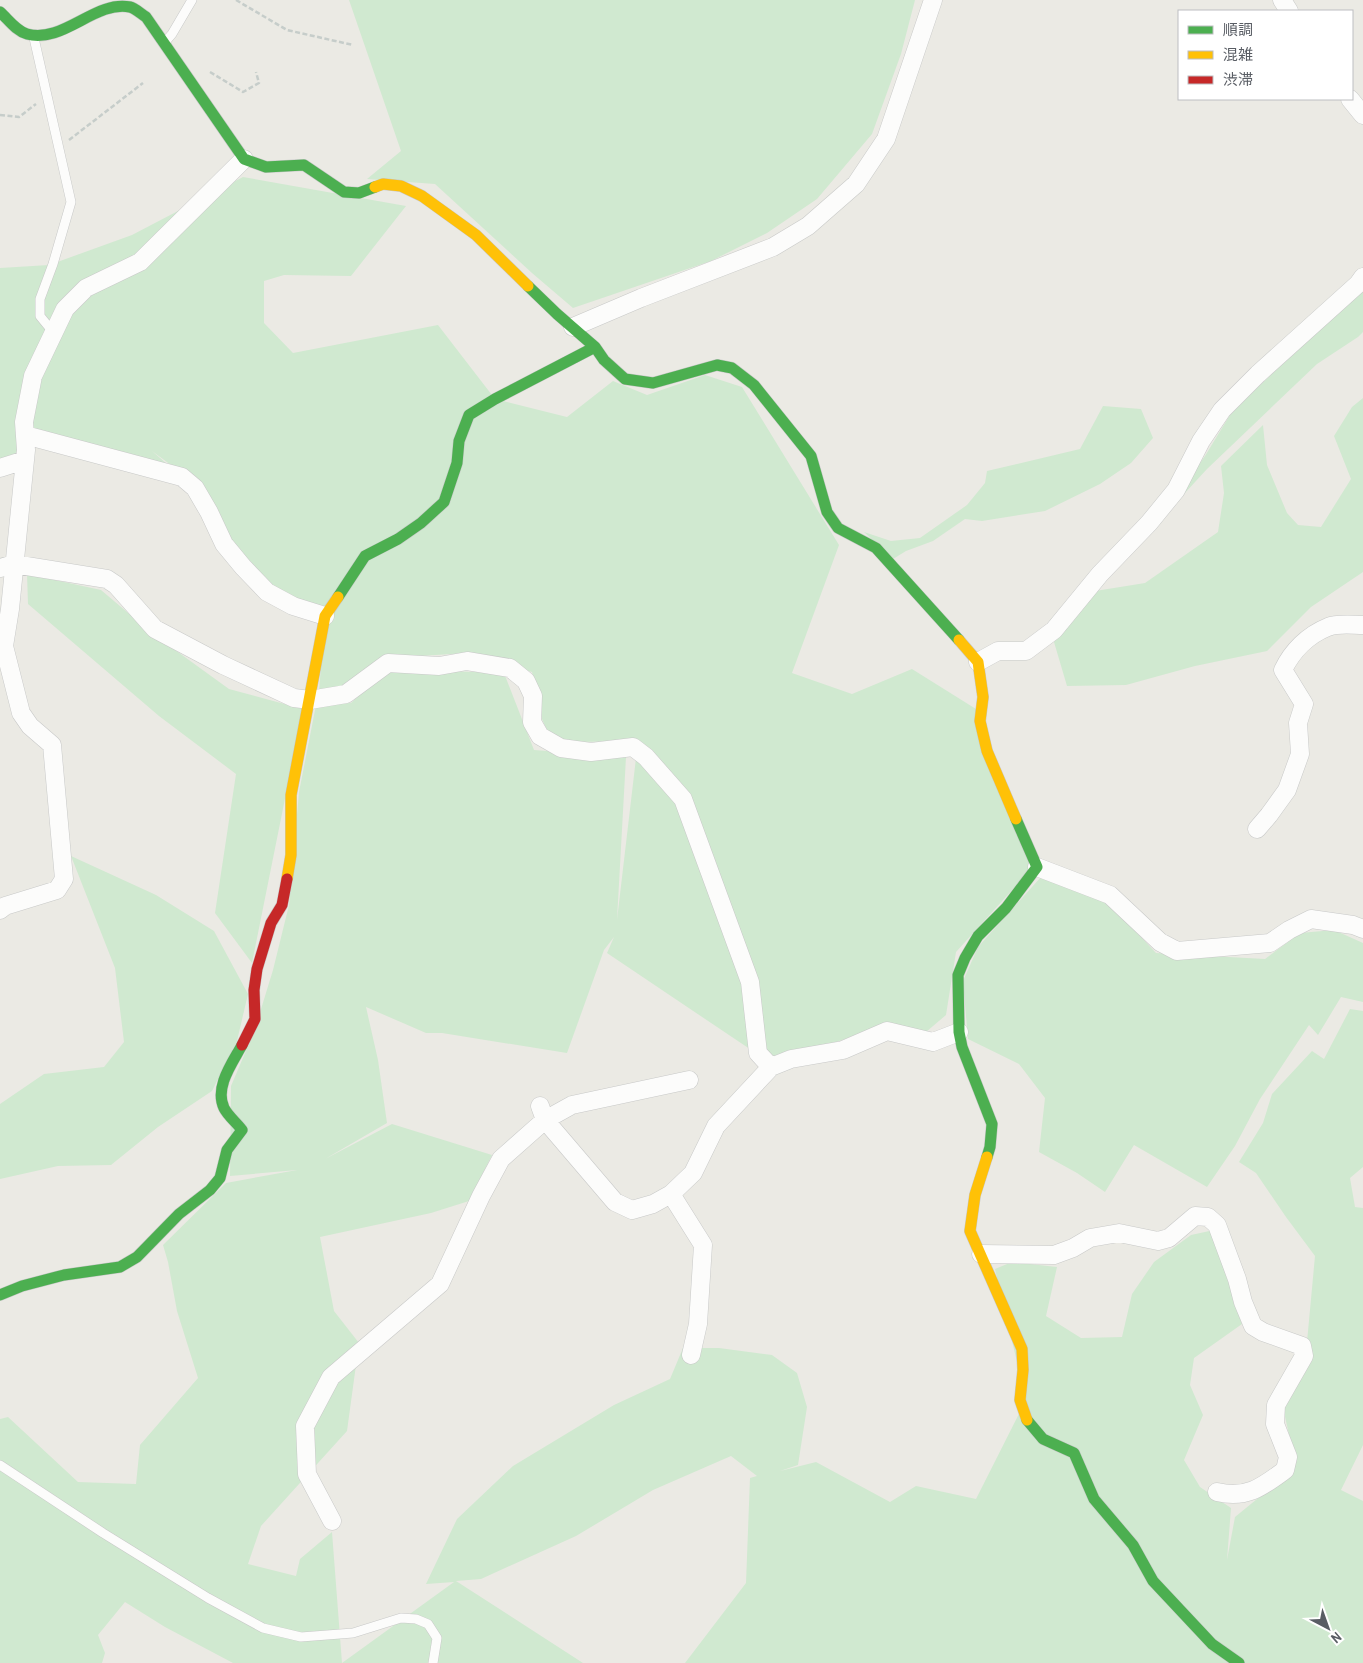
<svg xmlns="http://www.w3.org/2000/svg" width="1363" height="1663" font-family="'Archivo Narrow','Noto Sans JP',sans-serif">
	<rect width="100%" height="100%" fill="#ebeae4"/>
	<path fill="#d0e9d0" d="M349,0H915L901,54L872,134L817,199L767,233L711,261L573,308L532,273L435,184L367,179L401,151Z
		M243,177L406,206L351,276L284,275L264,281V323L293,353L438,325L495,399L567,417L613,381L647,395L705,375L742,387L839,545L792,673L852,694L912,669L976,709L1032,868L956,952L946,1015L926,1032L880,1027L772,1064L607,953L614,937L604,950L567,1053L442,1033H426L366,1007L378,1060L387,1123L325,1159L392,1124L492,1155L469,1201L431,1213L320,1237L334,1311L359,1343L347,1431L261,1526L248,1564L296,1576L300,1559L332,1532L342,1663L454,1582L426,1584L457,1519L513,1466L614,1405L670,1379L683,1348H719L772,1355L797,1373L807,1407L798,1465L780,1471L816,1462L890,1502L916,1486L976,1499L1026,1400L995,1269L1012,1262L1057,1267L1046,1316L1081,1338L1122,1337L1132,1294L1154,1262L1191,1235L1214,1230L1242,1324L1194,1358L1190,1385L1203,1415L1184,1460L1200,1487L1231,1508L1227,1560L1235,1517L1289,1473L1295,1462L1282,1403L1307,1342L1315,1256L1286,1217L1256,1173L1239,1162L1263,1123L1272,1094L1312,1051L1324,1059L1350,1009L1363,1011V1167L1350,1178L1355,1207L1363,1208V1445L1341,1490L1363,1501V1663H685L746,1583L750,1478L757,1476L731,1456L653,1490L576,1536L481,1579L456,1581L583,1663H233L165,1627L125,1602L98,1635L105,1653L102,1663H0V1419L8,1417L78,1482L136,1484L140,1445L198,1378L177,1311L168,1262L163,1245L226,1183L297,1170L230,1176L231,1086L254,1032L273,970L289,905L299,792L316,705L351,703L388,669L504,673L534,750L626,757L617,920L638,741L576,742L551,739L542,719L532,672L468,653L387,658L344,690L319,691L325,616L251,576L183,474L152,451L182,477L27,436L7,466L0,464V268L49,265L132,235Z
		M1363,285V332L1358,337L1317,364L1207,469L1173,506L1170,505L1205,456L1233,410L1350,302Z
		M1363,398V572L1311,607L1267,651L1195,666L1126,685L1067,686L1054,642L1089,592L1145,583L1218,532L1224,493L1221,466L1263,425L1267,465L1287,513L1298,525L1321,527L1351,479L1334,436L1352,407Z
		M1103,406L1141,409L1153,438L1131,463L1100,484L1045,511L982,521L965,519L933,541L906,551L893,559L864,532L891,541L920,538L967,505L985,483L987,471L1080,449Z
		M27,574L101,590L153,634L229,689L303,709L252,963L215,913L236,774L159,716L28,604Z
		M71,856L156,895L214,931L248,994L237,1041L212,1091L158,1127L111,1165L58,1166L0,1179V1104L44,1074L104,1067L124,1042L115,968Z
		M1041,877L1110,904L1156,953L1265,959L1300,933L1334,930L1363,943V1002L1341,997L1318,1035L1309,1025L1260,1099L1235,1146L1207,1187L1134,1145L1105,1192L1077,1173L1039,1152L1045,1098L1019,1064L968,1039L963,981L978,947Z"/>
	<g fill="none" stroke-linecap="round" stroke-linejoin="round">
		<defs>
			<path id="lane" d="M34,38L71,202L53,264L40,299V316L53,332
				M165,42L172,34L192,0
				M0,1465L103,1533L208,1598L263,1628L301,1637L353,1633L401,1618L416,1619L428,1624L437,1638L433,1663"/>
			<path id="street" d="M1282,0L1289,11
				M1350,99L1363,115
				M573,327L641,298L773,247L808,226L856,184L886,139L933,0
				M25,435L182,477L195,488L209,512L224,544L243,567L267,592L293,606L325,616
				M0,468L25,460
				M0,568L14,564L107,579L116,585L155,629L223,665L294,698L310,700L346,694L388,663L439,666L467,661L510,668L526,681L533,696L532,722L540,736L561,748L591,752L633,747L646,757L683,799L750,982L758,1053L771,1067
				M978,662L998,651H1026L1054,630L1100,574L1149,523L1176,490L1201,441L1222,410L1258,374L1358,284L1363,277
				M1257,829L1269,815L1287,790L1300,754L1298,723L1304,704L1283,670C1292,651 1308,635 1328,627C1337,623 1353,625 1363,625
				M1037,867L1110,895L1160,942L1177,951L1270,943L1289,930L1311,919L1353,925L1363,929
				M0,910L5,906L57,890L64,879L52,745L30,726L21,713L4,646L10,609L26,450L24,422L33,376L65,309L86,288L140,262L244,159
				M540,1106L545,1120L615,1202L632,1210L653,1204L671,1194L693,1173L716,1126L771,1067L791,1059L843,1050L887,1031L933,1042L959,1032
				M671,1194L703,1245L698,1324L691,1355
				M981,1254L1054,1255L1073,1248L1090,1238L1119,1233L1158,1241L1169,1238L1195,1216L1208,1217L1217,1225L1237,1279L1243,1302L1253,1326L1263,1332L1302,1346L1304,1356L1276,1405L1275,1424L1288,1457L1285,1470C1262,1487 1247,1499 1217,1492
				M332,1521L307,1474L305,1426L331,1377L440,1284L481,1196L501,1159L545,1120L572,1105L689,1080"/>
			<path id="fast" d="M0,12C8,19 16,31 27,34C63,44 95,0 130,7C135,8 141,14 146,17L244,159L266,167L304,165L344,192L359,193L375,187
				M528,286L557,314L595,347L604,360L625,379L653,383L717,365L732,368L754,385L811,456L827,512L838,528L876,548L959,640
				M338,597L365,556L398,539L421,523L444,502L457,463L459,441L469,415L495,399L595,347
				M987,1157L990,1147L992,1124L962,1047L959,1032L958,975L965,958L978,936L1006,908L1037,867L1016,819
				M0,1295L22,1286L64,1275L120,1267L137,1257L179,1214L210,1190L220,1178L227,1150L242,1130C237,1123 228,1116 224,1108C214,1087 233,1062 242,1045
				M1027,1420L1043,1439L1074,1453L1094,1499L1133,1545L1153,1581L1212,1644L1239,1663"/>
			<path id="slow" d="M375,187L383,184L401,186L422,196L476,235L528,286
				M959,640L978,662L983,697L980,721L987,751L1016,819
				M287,879L291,855V795L325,616L338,597
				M987,1157L975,1195L970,1231L1022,1349L1023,1370L1020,1400L1027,1420"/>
			<path id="jam" d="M242,1045L255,1019L254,990L257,969L271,923L282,905L287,879"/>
		</defs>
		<use href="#lane" stroke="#c8c9c8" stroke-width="10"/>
		<use href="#street" stroke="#c8c9c8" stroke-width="19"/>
		<use href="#fast" stroke="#c7c7c7" stroke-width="12"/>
		<use href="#slow" stroke="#c7c7c7" stroke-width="12"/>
		<use href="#jam" stroke="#c7c7c7" stroke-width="12"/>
		<path stroke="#c6cdca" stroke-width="2.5" stroke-dasharray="5 2.5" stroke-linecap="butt" d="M236,0L287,30L353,45
			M210,72L243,92L259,83L256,72
			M0,115L19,117L36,104
			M69,140L143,83"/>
		<use href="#lane" stroke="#fcfcfb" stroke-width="9"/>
		<use href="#street" stroke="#fcfcfb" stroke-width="18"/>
		<use href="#fast" stroke="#4caf50" stroke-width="11"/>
		<use href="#slow" stroke="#ffc107" stroke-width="11"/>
		<use href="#jam" stroke="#c62828" stroke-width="11"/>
	</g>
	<rect x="1178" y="10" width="175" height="90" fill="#ffffff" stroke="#bdbec1"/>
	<rect x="1188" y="26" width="25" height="8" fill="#4caf50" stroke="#bdbec1"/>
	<text x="1223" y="35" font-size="15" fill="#595d64">順調</text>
	<rect x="1188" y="51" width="25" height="8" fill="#ffc107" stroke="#bdbec1"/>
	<text x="1223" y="60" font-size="15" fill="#595d64">混雑</text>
	<rect x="1188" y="76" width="25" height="8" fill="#c62828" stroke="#bdbec1"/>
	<text x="1223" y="85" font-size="15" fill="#595d64">渋滞</text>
	<g transform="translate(1328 1628) rotate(139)" stroke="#ffffff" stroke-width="4" paint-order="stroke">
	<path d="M0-4L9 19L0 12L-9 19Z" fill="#595d64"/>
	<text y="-8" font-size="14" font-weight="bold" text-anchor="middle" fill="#595d64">N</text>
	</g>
</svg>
